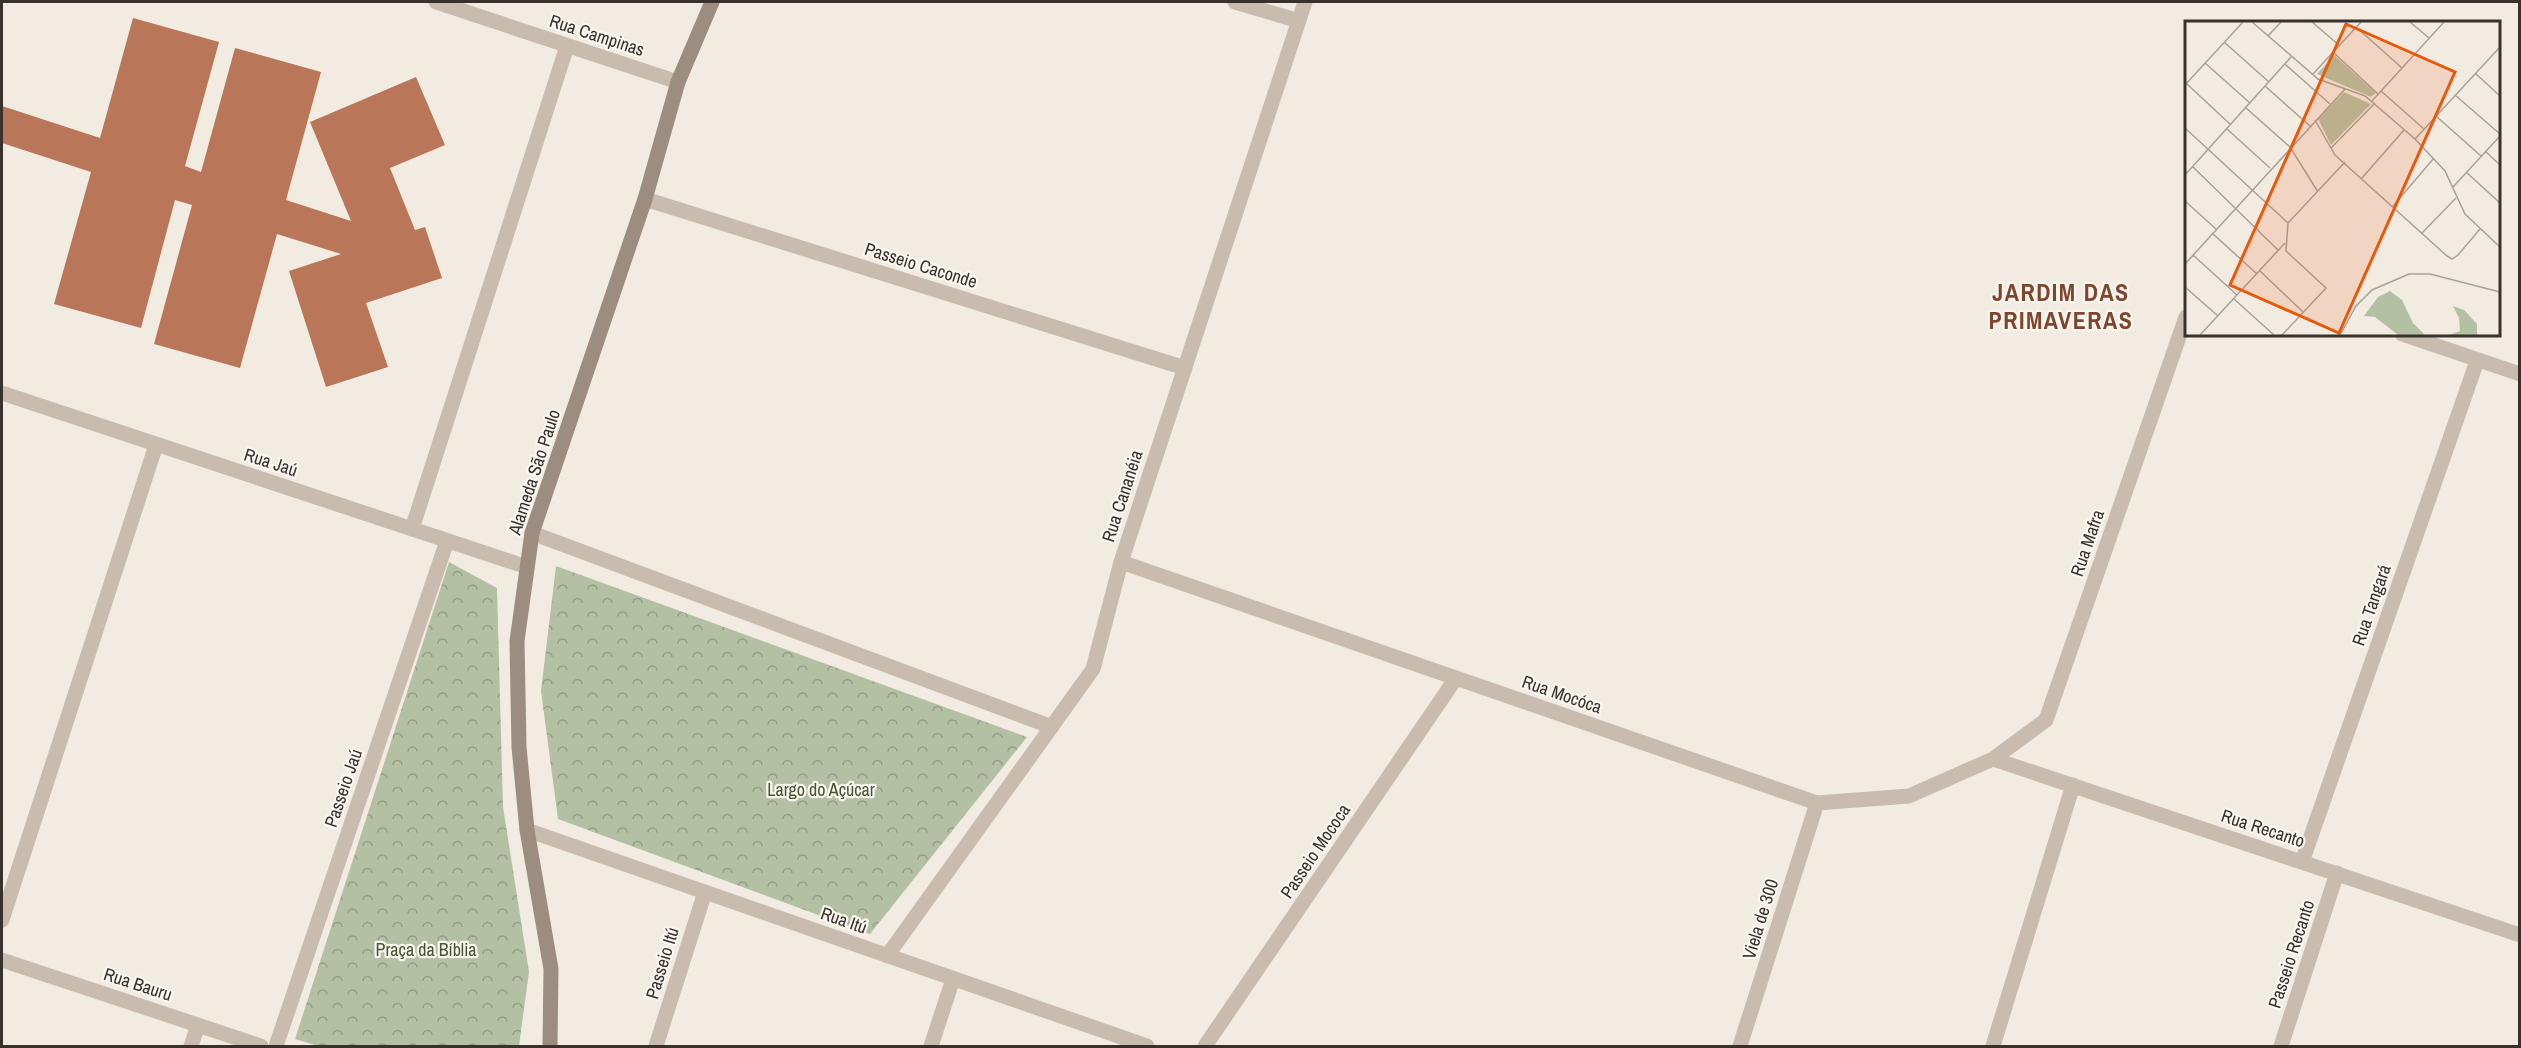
<svg xmlns="http://www.w3.org/2000/svg" width="2521" height="1048" font-family="'Archivo Narrow',sans-serif">
	<defs>
		<pattern id="park-crowns" width="20" height="18" patternUnits="userSpaceOnUse" patternTransform="scale(1.5)"><rect width="20" height="18" fill="#b4c0a3"/><path d="M2 6a3 3 0 1 1 6 0M12 15a3 3 0 1 1 6 0" fill="none" stroke="#939d85"/></pattern>
	</defs>
	<rect width="100%" height="100%" fill="#f2ebe2"/>
	<path fill="url(#park-crowns)" d="M449,562L497,588L503,807L529,972L519,1046H318L295,1039Z
		M556,566L1027,737L870,934L558,819L541,691Z"/>
	<path fill="#ba7658" d="M133,18L219,42L185,166L201,172L235,48L321,72L286,200L351,221L310,122L416,77L445,145L390,168L415,230L425,227L442,278L366,303L388,367L326,387L289,271L341,254L277,234L240,368L154,344L192,205L175,200L141,328L54,304L91,172L2,143V106L100,138Z"/>
	<g fill="none" stroke-linecap="round" stroke-linejoin="round">
		<path stroke="#c9bcaf" stroke-width="15" d="M436,2L678,82
			M1235,2L1299,21
			M645,199L1185,368
			M2402,334L2520,374
			M2,393L527,567
			M412,529L567,46
			M532,533L1052,727
			M1121,562L1817,803L1909,796L1993,759L2046,720L2186,317
			M1993,759L2520,935
			M527,830L1147,1046
			M2302,862L2477,361
			M2,920L156,445
			M887,956L1093,669L1121,562L1305,2
			M2,960L261,1046
			M191,1046L198,1025
			M276,1046L447,541
			M656,1046L705,892
			M931,1046L953,979
			M1205,1046L1456,678
			M1740,1046L1817,803
			M1993,1046L2073,785
			M2281,1046L2337,873"/>
		<path stroke="#9d8c80" stroke-width="15" d="M550,1046L551,969L527,830L519,747L517,641L532,533L645,199L678,82L712,2"/>
	</g>
	<g text-anchor="middle" dominant-baseline="central" stroke-width="4.5" stroke-linejoin="round" paint-order="stroke">
		<g font-size="18" fill="#39312c" stroke="#f9f5ef">
			<text transform="translate(597 35) rotate(18)">Rua Campinas</text>
			<text transform="translate(921 265) rotate(17)">Passeio Caconde</text>
			<text transform="translate(271 462) rotate(18)">Rua Jaú</text>
			<text transform="translate(534 472) rotate(-72)">Alameda São Paulo</text>
			<text transform="translate(1122 496) rotate(-72)">Rua Cananéia</text>
			<text transform="translate(2087 543) rotate(-71)">Rua Mafra</text>
			<text transform="translate(2371 605) rotate(-71)">Rua Tangará</text>
			<text transform="translate(1562 694) rotate(19)">Rua Mocóca</text>
			<text transform="translate(343 788) rotate(-71)">Passeio Jaú</text>
			<text transform="translate(2263 828) rotate(18)">Rua Recanto</text>
			<text transform="translate(1315 851) rotate(-56)">Passeio Mococa</text>
			<text transform="translate(1760 919) rotate(-73)">Viela de 300</text>
			<text transform="translate(844 920) rotate(19)">Rua Itú</text>
			<text transform="translate(2291 954) rotate(-72)">Passeio Recanto</text>
			<text transform="translate(662 963) rotate(-73)">Passeio Itú</text>
			<text transform="translate(138 984) rotate(18)">Rua Bauru</text>
		</g>
		<g font-size="18" fill="#465432" stroke="#f9f5ef">
			<text x="821" y="789">Largo do Açúcar</text>
			<text x="426" y="949">Praça da Bíblia</text>
		</g>
		<g font-size="24" font-weight="bold" letter-spacing="1.5" fill="#80462d" stroke="#f9f5ef">
			<text x="2061" y="292">JARDIM DAS<tspan x="2061" dy="28">PRIMAVERAS</tspan></text>
		</g>
	</g>
	<g transform="translate(2185 21)">
		<rect width="315" height="315" fill="#f2ebe2"/>
		<path d="M205,270L217,279L228,302L240,314H213L190,296L179,295L193,276ZM268,285L279,289L292,303V314H264L275,310L274,297Z" fill="#b4c0a3"/>
		<path d="M149,34L191,72L186,76L132,53ZM159,71L186,83L146,124L133,98Z" fill="#b4c0a3"/>
		<path fill="none" stroke="#a8a199" stroke-width="1.5" d="M67,1L133,58L180,75L230,118L260,150L280,193L315,226M127,1L155,25M225,1L244,17M171,6L217,47M83,15L96,1M39,21L84,61M148,31L193,73M20,42L65,82M100,43L145,83M290,52L315,75M128,53L176,1M2,63L46,104M0,64L58,1M80,65L125,105M196,70L239,108M270,74L315,113M187,80L259,1M61,87L105,126L133,171M251,95L296,135M130,99L150,134L262,235L267,238L273,234L295,208M0,107L103,202M42,108L85,147M230,118L315,26M146,127L190,82M300,130L315,144M8,146L93,229M281,151L315,182M0,154L106,36M177,157L219,109M268,166L315,115M0,180L31,208M208,185L249,137M27,212L72,253M237,212L271,177M8,234L52,274M0,243L160,68M75,250L118,291M0,266L33,295M49,278L89,314M15,314L100,222M97,314L141,267L101,230L103,202L160,141M155,314L171,285L187,269L224,253H245L315,271"/>
		<path fill="#e8590c" fill-opacity="0.15" stroke="#e8590c" stroke-width="3" d="M161,3L270,51L154,312L45,264Z"/>
		<rect width="315" height="315" fill="none" stroke="#39312c" stroke-width="3"/>
	</g>
	<rect width="2521" height="1048" fill="none" stroke="#39312c" stroke-width="6"/>
</svg>
